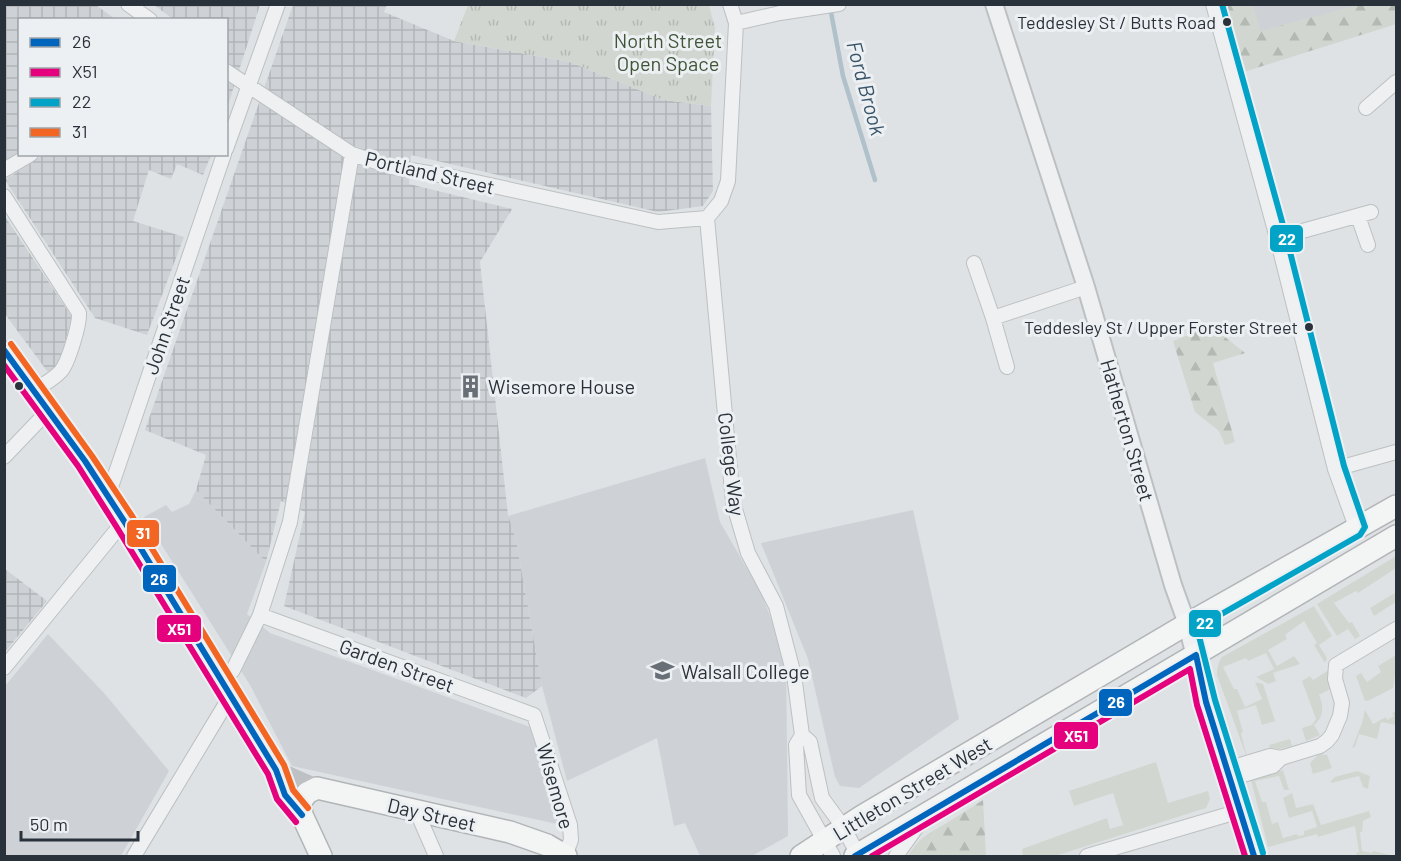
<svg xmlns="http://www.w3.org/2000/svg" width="1401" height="861" font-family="Barlow,sans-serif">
	<defs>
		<pattern id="industrial-grid" width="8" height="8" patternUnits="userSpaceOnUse" patternTransform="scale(1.5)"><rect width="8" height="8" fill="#ced2d6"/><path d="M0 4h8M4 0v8" fill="none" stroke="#b1b5b8"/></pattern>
		<pattern id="forest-firs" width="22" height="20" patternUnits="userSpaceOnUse" patternTransform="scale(1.5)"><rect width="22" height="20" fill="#d1d7d0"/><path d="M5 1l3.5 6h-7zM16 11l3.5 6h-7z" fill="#b3b9b3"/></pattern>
		<pattern id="park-tufts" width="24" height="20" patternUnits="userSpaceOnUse" patternTransform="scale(1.5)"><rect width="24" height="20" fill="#d1d7d0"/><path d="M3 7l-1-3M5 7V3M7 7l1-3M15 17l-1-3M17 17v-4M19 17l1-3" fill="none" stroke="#b3b9b3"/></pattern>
	</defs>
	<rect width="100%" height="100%" fill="#dfe2e4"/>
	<path fill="#ced2d6" d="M1225,5H1396V24L1243,72Z
		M705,458L720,522L761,593L786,657L788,836L752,856H700L685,823L674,826L657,738L567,781L542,686L516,540L508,516Z
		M196,490L266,562L247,614L270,633L530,727L559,822L557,824L292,766L250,685L144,517L166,505L172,512L189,504Z
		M913,510L959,719L859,788L840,786L835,777L808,659L761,543Z
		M48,634L104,693L169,771L121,856H5V686Z"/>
	<path fill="url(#industrial-grid)" d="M5,4L96,5L115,19L20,20L19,153L5,162Z
		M154,5H260L227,108L226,20L173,19Z
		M293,5H387L384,12L454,41L570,62L664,100L711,106L713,191L703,206L658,212L411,155L409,184L512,209L480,262L508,515L516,540L542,686L526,698L284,606L305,512L281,501L266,562L196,490L206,455L145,430Z
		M45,154L211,155L203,175L177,164L171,179L149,170L133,221L184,237L147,335L95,318L5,180Z
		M4,215L72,317L57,371H47L5,314Z
		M5,569L47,601L5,652Z"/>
	<path fill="#d1d7d0" d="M1396,556V568L1358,593L1356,591L1334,603L1349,623L1352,622L1360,636L1355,639L1348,629L1337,636L1317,604Z
		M1393,594H1396L1395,598L1396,602L1374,616L1370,608Z
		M1314,606L1332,636L1319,645L1327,658L1325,663L1314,645L1317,643L1304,621L1285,635L1287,639L1268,650L1277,666L1294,656L1300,664L1273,673L1276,681L1268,684L1256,677L1274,669L1266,653L1248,661L1246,658L1223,667L1234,689H1237L1245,707L1262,699L1255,682L1263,684L1275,721L1262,725L1256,705L1237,711L1243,732L1241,733L1247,757L1270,748L1269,745L1290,739L1292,746L1247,758L1217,675C1217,668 1218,663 1222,657Z
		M1396,655V671L1393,688L1370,700L1365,701L1356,676L1361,673L1367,682L1381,672L1378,666Z
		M1329,670L1330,689L1319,695C1324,706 1324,717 1314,725L1320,735L1306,741L1302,728L1312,725L1316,719L1302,681L1310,676L1313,680Z
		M1365,710L1373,724L1386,717L1387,720L1394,716L1392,713L1396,711V725L1381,722L1377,739L1359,734L1355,747L1352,748L1362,723Z
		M1319,754L1327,755L1332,768L1313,774L1310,763Z
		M1156,762L1168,803L1208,791L1210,799L1206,808L1055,856H1023L1022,849L1107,818L1110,829L1123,825L1113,793L1074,806L1069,791Z
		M1283,770L1289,790H1284L1279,776L1255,781L1262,802H1266L1272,824L1278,822L1283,838L1297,834L1298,836L1304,835V831L1317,827L1312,811L1289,818L1283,798L1292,793L1296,808L1313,804L1321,825L1369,811L1371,817L1363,821L1362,832H1360L1362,851L1372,853L1373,851L1395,856H1357L1356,853L1359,852L1355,826L1318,837L1317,834L1268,847L1251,780Z
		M1357,771L1370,776L1368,789L1363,787L1359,776L1331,783V781L1335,777Z
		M947,823L937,829L920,856H908C919,838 928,833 947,823Z"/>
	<path fill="url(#forest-firs)" d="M1225,5H1253L1260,31L1359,5H1396V24L1243,72Z
		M1211,326L1245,353L1213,363L1235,442L1225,445L1219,431L1195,412L1173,341Z
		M983,800L986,856H920L937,829Z"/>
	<path fill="url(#park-tufts)" d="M468,5H709L715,28L711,106L664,100L570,62L454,41Z"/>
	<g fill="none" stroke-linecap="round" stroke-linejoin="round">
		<path stroke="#b0c1cc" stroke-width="4.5" d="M830,7L843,76L875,180"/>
		<defs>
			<path id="minor" d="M128,4L150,20
				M1213,4L1277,238L1335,469L1356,527
				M736,23L780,13L839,4
				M226,71L352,154L392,167L453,177L658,222L707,218L721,201L728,181L736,23L730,4
				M1366,108L1396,82
				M226,149L278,4
				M4,170L31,154
				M4,196L79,313C80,324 68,363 61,371C54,379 42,385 34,391
				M1358,216L1368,245
				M707,218L733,502L748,553L776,606L794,675L802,735L796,745L799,795L833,856
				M1277,238L1371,212
				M974,263L993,318L1007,367
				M993,318L1086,287
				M4,457L48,411
				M1335,469L1396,452
				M108,496L224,154
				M260,615L534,715L570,825L571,840L565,856
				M4,668L124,521
				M223,682L233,670L260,615L290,522L352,154
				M802,735L810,742L822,798L844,828L858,855
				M1227,769L1270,756L1281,758L1320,746L1327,741L1332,735L1340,716L1342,703L1335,679L1336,665L1396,629
				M1230,779L1273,766L1281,758
				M416,810L436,856
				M134,856L225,705L232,698
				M896,856L921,821
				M1087,856L1240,811"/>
			<path id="tertiary" d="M994,4L1086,287L1173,585L1187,624L1206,702L1254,856"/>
			<path id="trunk" d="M321,856L302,815L300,803L307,793L317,788L510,832L547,845L566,856
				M801,856L862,816L1187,624L1396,506
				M855,856L1396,536"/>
		</defs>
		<use href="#minor" stroke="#bdc0c2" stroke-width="16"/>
		<use href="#tertiary" stroke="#bdc0c2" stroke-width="20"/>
		<use href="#trunk" stroke="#b2b5b8" stroke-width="24"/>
		<use href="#minor" stroke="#eef0f1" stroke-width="14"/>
		<use href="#tertiary" stroke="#eef0f1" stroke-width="16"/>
		<path stroke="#bec1c3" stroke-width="18" d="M4,349L85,461L124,521L276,770C281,790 286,801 302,815
			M276,770L317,788"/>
		<use href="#trunk" stroke="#f3f4f4" stroke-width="21"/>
		<defs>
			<path id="bus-1" d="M4,350L85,461L124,521L276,770L285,795L302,815
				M855,856L1196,655L1206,702L1254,856"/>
			<path id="bus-2" d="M4,365L78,466L116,526L268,774L277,799L296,822
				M872,856L1190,669L1197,705L1245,856"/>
			<path id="bus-3" d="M1222,4L1286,236L1344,466L1365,527L1360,535L1197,628L1215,700L1263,853"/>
			<path id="bus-4" d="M11,344L92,456L132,516L284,765L293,790L308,808"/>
		</defs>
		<use href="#bus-1" stroke="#edf0f3" stroke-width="10"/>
		<use href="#bus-2" stroke="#edf0f3" stroke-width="10"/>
		<use href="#bus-3" stroke="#edf0f3" stroke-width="10"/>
		<use href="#bus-4" stroke="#edf0f3" stroke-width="10"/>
		<use href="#bus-1" stroke="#0065bd" stroke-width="6"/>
		<use href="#bus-2" stroke="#e5007d" stroke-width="6"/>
		<use href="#bus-3" stroke="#02a3c7" stroke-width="6"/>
		<use href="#bus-4" stroke="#f26522" stroke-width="6"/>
	</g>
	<defs>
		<symbol id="building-bare" viewBox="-9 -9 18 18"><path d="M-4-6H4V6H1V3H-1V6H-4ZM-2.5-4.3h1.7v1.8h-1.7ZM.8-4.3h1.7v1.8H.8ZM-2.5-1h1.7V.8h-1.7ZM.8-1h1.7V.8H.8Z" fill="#696f76" stroke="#edf0f3" stroke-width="2.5" paint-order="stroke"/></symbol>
		<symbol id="university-bare" viewBox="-9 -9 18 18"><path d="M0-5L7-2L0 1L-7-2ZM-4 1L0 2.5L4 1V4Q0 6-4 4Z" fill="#696f76" stroke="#edf0f3" stroke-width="2.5" paint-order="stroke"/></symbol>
	</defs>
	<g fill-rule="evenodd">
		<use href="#building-bare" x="454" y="370" width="33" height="33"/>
		<use href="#university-bare" x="646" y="654" width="33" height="33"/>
	</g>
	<g fill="#29313a" stroke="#edf0f3" stroke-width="2">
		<circle cx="1227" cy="22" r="5"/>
		<circle cx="1309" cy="327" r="5"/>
		<circle cx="19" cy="386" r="5"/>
	</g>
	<g text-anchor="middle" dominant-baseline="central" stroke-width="6" stroke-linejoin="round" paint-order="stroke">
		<g font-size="18" fill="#29313a" stroke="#edf0f3" text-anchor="end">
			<text x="1216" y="22">Teddesley St / Butts Road</text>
			<text x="1298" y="327">Teddesley St / Upper Forster Street</text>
		</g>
		<g font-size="20" fill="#415438" stroke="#edf0f3">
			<text x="668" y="40">North Street<tspan x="668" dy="23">Open Space</tspan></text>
		</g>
		<g font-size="20" fill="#29313a" stroke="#edf0f3">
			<text transform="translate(430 172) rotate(13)">Portland Street</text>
			<text transform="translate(166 325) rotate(-71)">John Street</text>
			<text transform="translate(1128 430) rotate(74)">Hatherton Street</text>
			<text transform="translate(732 464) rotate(83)">College Way</text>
			<text transform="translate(397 665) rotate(20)">Garden Street</text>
			<text transform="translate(556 786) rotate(74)">Wisemore</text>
			<text transform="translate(912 788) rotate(-31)">Littleton Street West</text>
			<text transform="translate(432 814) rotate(13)">Day Street</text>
		</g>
		<g font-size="20" fill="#29313a" stroke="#edf0f3" text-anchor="start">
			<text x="488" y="386">Wisemore House</text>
			<text x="681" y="671">Walsall College</text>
		</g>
		<g font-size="21" font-style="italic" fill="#385469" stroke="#edf0f3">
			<text transform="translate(867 88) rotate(75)">Ford Brook</text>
		</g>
	</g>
	<g stroke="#edf0f3" stroke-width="2">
		<rect x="1269" y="224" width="35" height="29" rx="6" fill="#02a3c7"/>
		<rect x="126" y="519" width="34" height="29" rx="6" fill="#f26522"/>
		<rect x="142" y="564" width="35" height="29" rx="6" fill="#0065bd"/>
		<rect x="1188" y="609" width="34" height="29" rx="6" fill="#02a3c7"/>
		<rect x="156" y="614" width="46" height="29" rx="6" fill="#e5007d"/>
		<rect x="1098" y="688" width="35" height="29" rx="6" fill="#0065bd"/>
		<rect x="1053" y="721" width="46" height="29" rx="6" fill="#e5007d"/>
	</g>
	<g font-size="16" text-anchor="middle" font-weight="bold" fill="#fff">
		<text x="1287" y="245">22</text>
		<text x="143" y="539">31</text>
		<text x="159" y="585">26</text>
		<text x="1205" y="629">22</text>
		<text x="179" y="635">X51</text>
		<text x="1116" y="708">26</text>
		<text x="1076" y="742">X51</text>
	</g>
	<rect width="1401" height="861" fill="none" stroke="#29313a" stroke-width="12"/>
	<rect x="18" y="18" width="210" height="138" fill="#edf0f3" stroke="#9fa4a9" stroke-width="1.5"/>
	<rect x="30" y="38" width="30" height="9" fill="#0065bd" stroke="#9fa4a9" stroke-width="1.5"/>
	<text x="72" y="48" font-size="18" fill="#29313a">26</text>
	<rect x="30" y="68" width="30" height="9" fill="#e5007d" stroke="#9fa4a9" stroke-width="1.5"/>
	<text x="72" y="78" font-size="18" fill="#29313a">X51</text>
	<rect x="30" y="98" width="30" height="9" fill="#02a3c7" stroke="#9fa4a9" stroke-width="1.5"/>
	<text x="72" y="108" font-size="18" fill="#29313a">22</text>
	<rect x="30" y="128" width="30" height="9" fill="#f26522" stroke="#9fa4a9" stroke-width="1.5"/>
	<text x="72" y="138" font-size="18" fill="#29313a">31</text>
	<path d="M21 831v9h117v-9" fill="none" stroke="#29313a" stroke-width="3"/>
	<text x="30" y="831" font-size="18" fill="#29313a" stroke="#edf0f3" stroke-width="4.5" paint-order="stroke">50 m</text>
</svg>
